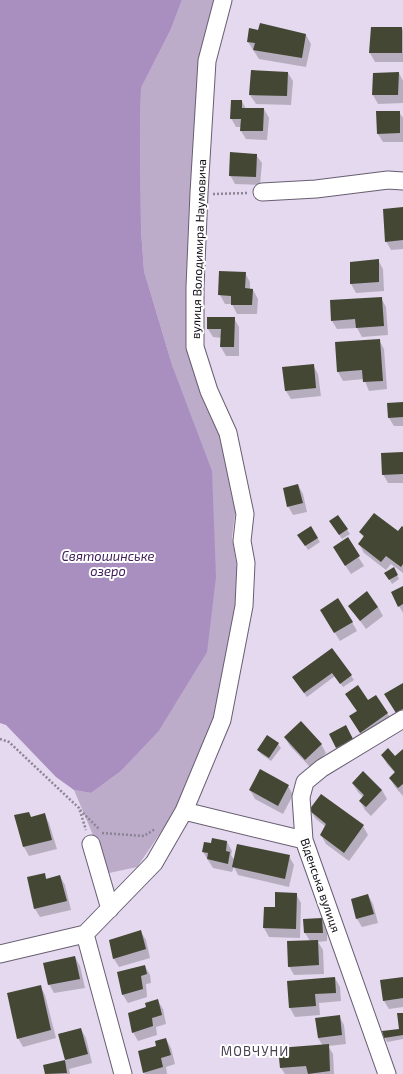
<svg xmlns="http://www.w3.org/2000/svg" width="403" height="1074" font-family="'Exo 2',sans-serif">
	<rect width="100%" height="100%" fill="#e4d9ef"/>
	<path fill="#bcacca" d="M182,0H220L189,288L215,417L236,507L232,537L237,568L235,608L217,715L179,806L137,867L109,873L74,790L91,793L121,771L158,732L173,368L144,271L141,230L140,130L141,88L171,29Z"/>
	<path fill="#a98fc0" d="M0,0H182L171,29L141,88L140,130L141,230L144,271L173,368L212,471L216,577L207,652L158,732L121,771L91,793L74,790L56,777L6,725L0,723Z"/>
	<path fill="#0003" d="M402,28L403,31V62H375L370,53Z
		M306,35L311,44L306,67L259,59L248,42Z
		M252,71L288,73L293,81L291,105L256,104L250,95Z
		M399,73L403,81V103L378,104L373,95Z
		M242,101L246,109H264L269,118L267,140L246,139L241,131V127H236L231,118Z
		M399,112L403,118V142H383L378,134Z
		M256,155L262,163L260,185L235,184L230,175Z
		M403,208V249L391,250L386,241Z
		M378,260L383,269L384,291L356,293L351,284V263Z
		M220,272L245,273L250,282V289L253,290L258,299L257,314H237L232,304H225L220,295Z
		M381,298L386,307L388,335L362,337L357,328L337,329L332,321Z
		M234,318L239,327V356H226L221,347L222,338L213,337L208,329Z
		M379,340L384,349L387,389L369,391L364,379L343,381L338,372Z
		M313,365L318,374L321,396L291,399L286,391Z
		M403,403V426H394L389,418Z
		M403,453V483H388L383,474Z
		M298,485L303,494L307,512L293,515L288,506Z
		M338,516L350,534L342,539L333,525Z
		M311,528L320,542L308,550L299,535Z
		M403,528V573L391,564L386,570L364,553L359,544L364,538L360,532H398Z
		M347,539L364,566L351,574L339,556Z
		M394,569L399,579L392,584L386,573Z
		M403,587V613L399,606Z
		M349,606L378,607L383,616L366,629Z
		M326,619L352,622L357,631L340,641Z
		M332,649L354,680L343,687L335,676L307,697L296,682Z
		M376,696L393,722L366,741L355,725L357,711L351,703L368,702Z
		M330,734L351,735L357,748L342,756Z
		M285,738L321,744L326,753L311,768L290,746Z
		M278,744L281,748L271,761L261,754L258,750Z
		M403,751V796L395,787L390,778L395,773L387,764L382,755L395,758Z
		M353,784L382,790L387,799L371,816L365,810L360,801L363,797L358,792Z
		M288,786L293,795L283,814L255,799L250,790Z
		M310,810L363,826L368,835L349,861L326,844L321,835L326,827L316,819Z
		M44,814L49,823L57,849L29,856L24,847L16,816L31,818Z
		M227,842L232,851L231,855L235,861L289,856L294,865L289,887L238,875L234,867L232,872L213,868L203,852L212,845Z
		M44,874L47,879L60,876L65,885L71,910L40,917L35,909Z
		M296,894L301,903L300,938L269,937L264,928Z
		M368,895L373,904L378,923L362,927L357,919Z
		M322,919L327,927V941L318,942L323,950L324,974L294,975L289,966L310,941L305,933L304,920Z
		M141,932L146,940L150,958L119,967L114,959Z
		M75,957L80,966L85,988L54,993L49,984Z
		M145,966L150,975L151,983L146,984L147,997L128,1003L123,995Z
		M335,978L340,987L341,1001L319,1003L320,1015L295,1017L290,1008L288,982Z
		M403,978V1007L389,1009L384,1001Z
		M40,986L45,995L56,1038L23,1047L18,1038Z
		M158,1001L163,1009L166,1024L156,1027L157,1035L138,1041L133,1032L147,1008Z
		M403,1014V1039L387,1042L385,1038L400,1030Z
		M339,1016L344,1025L346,1044L328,1046L333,1054L334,1074H285L281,1068L323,1046L318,1038Z
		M81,1029L86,1038L92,1063L69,1069L70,1074H46L45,1065L66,1061L59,1034Z
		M166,1039L171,1048L175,1064L166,1067L167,1074H145L144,1072L157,1046Z"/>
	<path fill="#434733" d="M260,23L306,34L302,58L253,50L255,43L247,42L249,28L258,30Z
		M371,27H402V53H369Z
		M251,70L288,72L287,96L249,95Z
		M399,72L398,95H372L373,73Z
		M231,100H242V108H264L263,131H240L241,119H230Z
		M376,111H400V133L377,134Z
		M230,152L257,154L256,177L229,176Z
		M403,207V240L385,242L383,209Z
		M379,259V282L350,284V262Z
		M219,271L246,272L245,288L253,289L252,305H231V296L218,295Z
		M382,297L384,326L356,328L355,319L331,321L330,300Z
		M207,317H235L234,347H220L221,329H207Z
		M380,339L383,381L363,382L362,370L337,372L335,342Z
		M314,364L316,388L285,391L282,367Z
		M403,402V417L388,418L387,403Z
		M403,452V474L382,475L381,453Z
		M298,484L303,503L287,507L283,488Z
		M374,513L398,531L402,526L403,527V564L401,567L386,556L381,562L358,544L364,536L359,532Z
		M338,515L348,529L339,535L329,521Z
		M311,526L318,538L305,546L297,535Z
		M348,537L360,556L345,566L333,547Z
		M394,567L398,575L389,580L384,573Z
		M403,586V604L398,607L391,592Z
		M367,591L378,607L360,621L348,606Z
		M338,598L353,622L334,633L320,610Z
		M332,648L352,675L340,684L332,673L304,693L292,677Z
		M403,683V709L396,713L384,694Z
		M358,685L368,700L376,695L388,713L360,733L349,716L357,711L345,694Z
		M301,721L322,744L305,760L284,737Z
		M346,725L353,739L336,748L329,734Z
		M267,735L279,743L269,758L257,750Z
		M388,748L395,756L403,749V784L398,788L389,778L395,772L381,755Z
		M260,769L289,785L278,806L249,790Z
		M363,771L382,790L366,807L359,801L364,795L352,783Z
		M321,794L364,825L344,853L320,835L326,824L309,810Z
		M29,812L31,817L45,813L52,840L23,847L14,815Z
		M212,838L227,841L226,851L230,852L228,864L207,859L208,853L202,852L204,842L211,843Z
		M237,844L290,855L285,879L232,867Z
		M45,873L46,879L60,875L67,901L34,909L27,877Z
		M275,892L297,893L296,929L263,928L264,907H275Z
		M368,894L374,914L356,919L351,899Z
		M322,918L323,933H304L303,919Z
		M141,930L146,949L113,959L109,940Z
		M318,940L319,965L288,967L287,941Z
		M75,956L80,979L48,985L43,963Z
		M145,965L147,974L141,976L143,989L122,995L117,972Z
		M335,977L336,993L315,994L316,1006L289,1008L287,981Z
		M403,977V998L383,1001L380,980Z
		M41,985L51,1030L17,1039L7,993Z
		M158,999L162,1015L152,1018L153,1026L132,1033L128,1013L146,1007L145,1003Z
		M397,1013H403V1035L384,1038L382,1031L399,1029Z
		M340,1015L342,1035L318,1038L315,1018Z
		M81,1028L88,1054L65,1060L58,1034Z
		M166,1038L171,1055L161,1058L163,1067L143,1073L138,1051L156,1046L155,1041Z
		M329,1044L330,1071L308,1074L306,1066L280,1068L278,1048Z
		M65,1060L67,1073L45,1074L43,1065Z"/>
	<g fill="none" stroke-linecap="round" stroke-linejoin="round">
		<defs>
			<path id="minor" d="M262,192L316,189L388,180L403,181
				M184,811L304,840
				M91,844L110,909
				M85,934L123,1074
				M0,954L85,934L154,863L184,811L222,720L244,606L246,563L242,541L245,514L228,433L209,391L195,347V287L199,193L207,61L223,0
				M387,1074L304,840L301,797L305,782L322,768L403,719"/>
		</defs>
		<use href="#minor" stroke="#685e71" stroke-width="19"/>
		<path stroke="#8c8494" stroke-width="2.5" stroke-dasharray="2 2" stroke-linecap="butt" d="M213,194L248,193
			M0,739L9,742L79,808L86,830
			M80,810L99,829
			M102,833L144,836L155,829"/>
		<use href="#minor" stroke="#fff" stroke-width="17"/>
	</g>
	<g text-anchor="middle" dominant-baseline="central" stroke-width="4" stroke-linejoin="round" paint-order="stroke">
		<g font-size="12" fill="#0f0c13" stroke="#fff">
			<text transform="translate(198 249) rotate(-88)">вулиця Володимира Наумовича</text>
			<text transform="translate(321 885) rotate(71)">Віденська вулиця</text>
		</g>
		<g font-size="13" font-style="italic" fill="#43215c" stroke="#fff">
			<text x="108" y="556">Святошинське<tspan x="108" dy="15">озеро</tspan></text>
		</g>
		<g font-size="13" letter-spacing="1" fill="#494052" stroke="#fff">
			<text x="255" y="1051">МОВЧУНИ</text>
		</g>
	</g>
</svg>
